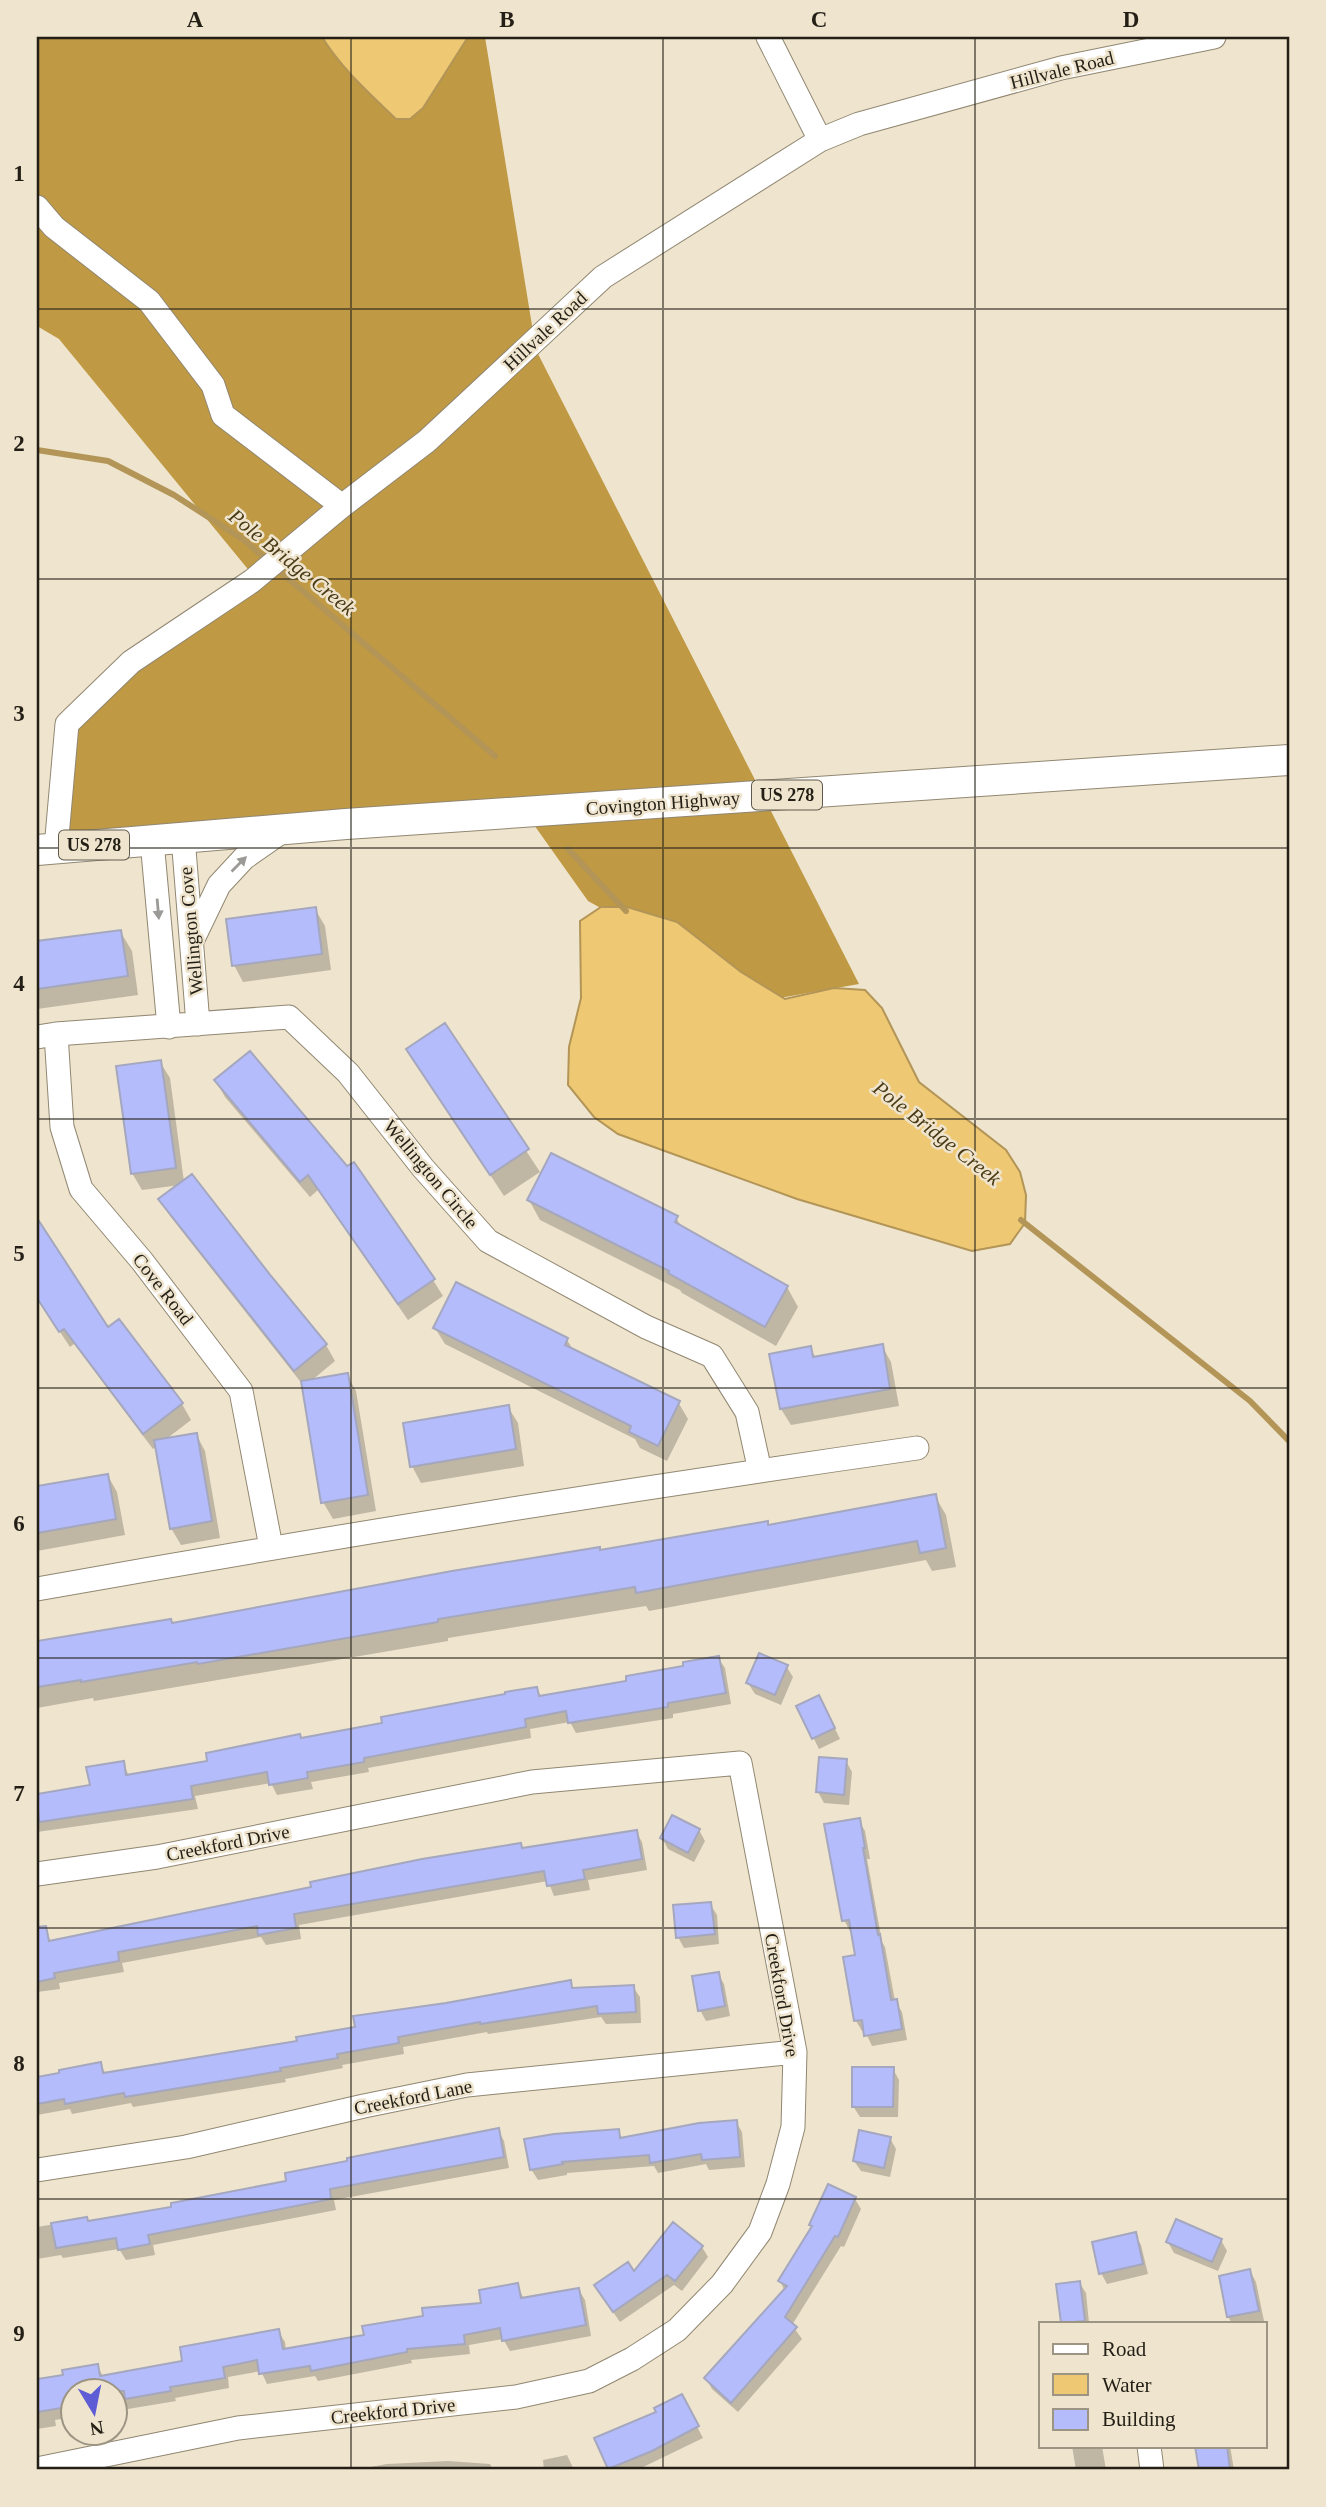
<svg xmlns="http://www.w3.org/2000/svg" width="1326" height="2507" font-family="'Times New Roman',serif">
	<rect width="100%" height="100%" fill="#efe4cd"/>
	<path fill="#bf9943" d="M37,37H485L536,350L859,984L768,1000L588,901L527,815L59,833L67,724L256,579L59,339L37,326Z"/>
	<path fill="#efc873" stroke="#b29557" stroke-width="2" d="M322,37H468L423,108L410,119H396C369,93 342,69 322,37Z
		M601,907H627L677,922L741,972L785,999L834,988L865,990L882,1008L919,1082L1006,1150L1020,1172L1026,1195L1025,1223L1010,1244L972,1251L797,1199L618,1134L594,1117L568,1085L569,1047L581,998L580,921Z"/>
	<path fill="#0003" d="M315,909L325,926L331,970L243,982L234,965Z
		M120,931L132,951L138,995L37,1009V944Z
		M444,1026L540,1172L504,1196L408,1050Z
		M160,1062L170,1078L184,1182L269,1277L326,1345L335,1361L311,1381L347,1375L356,1391L376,1511L333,1519L323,1502L303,1385L170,1216L160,1200L180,1185L142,1190L132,1173Z
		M216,1081L433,1280L443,1296L408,1320L318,1190L310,1197L225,1097Z
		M529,1200L676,1218L683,1229L787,1287L798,1307L776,1346L682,1293L680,1290L540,1220Z
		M46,1234L108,1329L119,1321L182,1404L191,1420L165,1440L196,1434L205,1451L220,1538L181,1545L171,1528L157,1446L153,1449L74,1344L70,1347L37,1297V1240Z
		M435,1328L567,1340L574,1351L678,1402L688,1419L667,1461L640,1448L635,1439L445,1344Z
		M882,1346L891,1362L899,1406L791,1425L781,1409L810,1348L816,1358Z
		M508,1407L518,1423L524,1466L421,1483L412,1466Z
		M108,1476L117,1492L125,1535L37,1551V1488Z
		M935,1496L946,1515L956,1567L932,1571L926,1560L649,1611L646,1606L448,1638V1641L94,1701L93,1698L37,1708V1644L170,1621L173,1625L767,1523L769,1526Z
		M718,1658L725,1668L731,1704L673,1714V1718L576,1733L570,1722L530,1729L531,1738L368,1768L369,1772L311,1782L313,1789L277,1795L271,1783L195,1796L198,1809L37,1832V1797L92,1786L123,1763L129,1776L209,1762L301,1739L384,1725L536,1689L542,1697L629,1683Z
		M786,1666L793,1677L781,1705L755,1694L748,1683Z
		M798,1707L825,1708L840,1739L819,1749Z
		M846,1761L852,1772L849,1805L824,1803L818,1792Z
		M859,1821L865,1831L870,1859H867L882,1942L885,1947L895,2001L902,2012L907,2040L872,2046L865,2031H862L856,2021L857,1956L853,1931H850L844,1920Z
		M699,1830L705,1841L694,1862L668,1849L662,1838Z
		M636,1832L642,1842L647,1870L588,1880L590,1890L554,1896L548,1881L299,1925L301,1939L266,1945L261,1937L122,1963L124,1972L59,1983L60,1989L37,1992V1944L523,1850Z
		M710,1904L717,1915L719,1944L684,1948L678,1937Z
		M718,1974L724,1984L730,2016L706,2021L700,2010Z
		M570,1982L574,1990L633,1987L640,1997L641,2023L606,2024L601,2017L488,2034L487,2032L403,2047L404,2054L342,2065L343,2068L285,2079L286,2082L133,2107L131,2103L72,2114L70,2109L37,2115V2079L100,2064L106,2074L299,2043L446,2005Z
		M893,2069L899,2080L898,2117H860L853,2106Z
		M736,2122L742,2132L745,2167L709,2170L706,2164L658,2173L654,2166L567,2173V2175L538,2180L531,2169L618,2131L623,2139Z
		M498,2130L504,2141L509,2168L334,2200L336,2210L153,2245L155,2255L126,2260L119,2249L63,2258L61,2255L37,2259V2227L86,2219L89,2223L173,2208Z
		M890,2138L896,2149L890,2177L861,2171L854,2161Z
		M855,2199L861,2209L844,2247L841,2246L792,2325L802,2339L738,2412L712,2389L706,2378L785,2291L780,2281L813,2228L811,2225Z
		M1135,2234L1141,2245L1148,2274L1107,2284L1101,2273Z
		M1221,2240L1227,2251L1218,2271L1174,2253L1168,2242Z
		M702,2247L708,2257L682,2291L674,2285L620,2322L602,2296L634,2274Z
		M1250,2271L1256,2282L1264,2321L1232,2323L1228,2317Z
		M1079,2282L1086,2293L1089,2323H1062L1058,2285Z
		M517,2285L524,2299L579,2290L585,2300L591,2336L510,2351L503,2339L469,2345L470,2354L411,2360L412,2363L318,2381L315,2376L267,2384L261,2371L228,2377L229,2388L175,2398L176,2401L116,2411V2392H74V2417L55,2420L56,2426L37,2429V2381L65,2376L97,2366L104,2378L184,2363L278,2331L285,2342L286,2350L366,2336L483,2305Z
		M681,2396L703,2438L637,2470H610L597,2439L659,2413Z
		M1072,2446H1102L1106,2470H1076Z
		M1197,2446H1230L1234,2470H1201Z
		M567,2455L574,2470H544L543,2460Z
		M448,2461L490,2464L493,2470H354L387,2464Z"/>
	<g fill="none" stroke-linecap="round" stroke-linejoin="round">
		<path stroke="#b29557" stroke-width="6" d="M37,450L108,461L174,495L244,540L268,561
			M276,568L495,756
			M568,849L626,911
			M1021,1220L1250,1401L1289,1441"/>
	</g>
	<path fill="#b5bcfc" stroke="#a4a7be" stroke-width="2" d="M316,907L322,954L232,966L226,919Z
		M121,930L128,976L37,989V941Z
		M445,1023L529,1149L490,1175L406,1049Z
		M250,1051L347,1166L354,1162L435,1279L398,1304L308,1175L300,1182L214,1080Z
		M161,1060L176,1168L131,1174L116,1066Z
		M551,1153L678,1216L675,1222L788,1286L765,1327L668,1273L669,1271L527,1200Z
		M192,1174L271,1276L327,1344L294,1371L158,1199Z
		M37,1218L108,1327L119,1319L183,1403L143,1434L64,1329L59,1332L37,1298Z
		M456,1282L568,1338L565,1345L680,1401L658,1446L629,1432L631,1426L433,1328Z
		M883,1344L890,1389L780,1409L769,1354L811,1346L813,1357Z
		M348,1373L368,1495L321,1503L301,1381Z
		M509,1405L516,1449L410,1467L403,1423Z
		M197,1433L212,1521L170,1529L154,1440Z
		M108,1474L116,1519L37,1533V1486Z
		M936,1494L946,1548L920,1553L917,1541L636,1593L635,1587L438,1619V1622L198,1664L197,1662L81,1682V1680L37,1687V1641L171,1619L172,1623L452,1571L600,1547V1550L768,1521V1525Z
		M759,1653L788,1665L775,1695L746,1683Z
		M719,1656L726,1693L668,1703V1707L568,1723L566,1711L525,1719L526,1727L364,1758V1762L307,1772L308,1778L269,1785L267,1772L191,1786L193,1799L39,1822L37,1794L90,1785L86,1767L124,1761L126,1775L207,1761L206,1753L300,1734L301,1738L382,1723L381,1717L505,1694V1692L537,1687L539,1696L626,1681V1676L683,1666V1662Z
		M819,1695L835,1728L812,1739L796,1706Z
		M819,1757L847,1759L844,1795L816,1792Z
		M672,1815L700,1829L688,1853L660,1838Z
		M860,1818L865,1848H863L878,1935L880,1934L891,2000L897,1999L902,2029L864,2036L862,2020L854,2021L843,1957L855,1955L849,1920L842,1921L824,1824Z
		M637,1830L642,1859L583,1870L585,1879L547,1886L544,1871L294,1914L296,1928L258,1935L257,1926L118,1952L119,1961L54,1973L55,1978L37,1982V1927L46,1926L49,1941L311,1887L310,1882L422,1859L521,1843L522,1848Z
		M711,1902L715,1934L676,1938L673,1905Z
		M719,1972L725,2006L698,2011L692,1976Z
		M571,1980L572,1988L634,1985L636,2012L598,2014L597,2006L480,2024V2022L398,2037L399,2043L337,2054L338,2058L280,2068L281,2071L125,2097L124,2093L65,2104L64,2099L37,2104V2077L59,2073V2070L101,2062L103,2073L297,2041L296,2037L355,2027L353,2016L446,2003Z
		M852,2067H894L893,2107H852Z
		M737,2120L740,2157L702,2160L701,2154L650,2163L649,2155L562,2162L563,2164L530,2170L524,2139L554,2134L619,2129L620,2138L699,2123Z
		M499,2128L504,2157L330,2189L331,2199L148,2235L150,2244L118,2250L116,2238L56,2248L51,2223L87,2217L88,2221L171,2207V2203L286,2181L285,2173L347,2161V2158Z
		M859,2130L891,2137L884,2168L853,2161Z
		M828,2184L856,2197L838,2237L835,2236L785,2317L797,2327L731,2403L704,2378L787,2286L778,2281L812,2226L809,2225Z
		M1176,2219L1222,2239L1212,2262L1166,2242Z
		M673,2222L703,2246L675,2281L667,2275L613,2312L594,2285L628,2262L634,2271Z
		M1136,2232L1143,2264L1099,2274L1092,2242Z
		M1250,2269L1259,2311L1227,2317L1219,2276Z
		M1080,2281L1085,2321L1061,2323L1056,2284Z
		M518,2283L521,2298L579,2288L586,2325L502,2341L500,2328L464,2335L465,2344L407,2349V2352L311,2371L310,2366L259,2374L257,2360L223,2367L225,2378L170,2387L171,2391L125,2399L124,2391H74V2406L37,2412V2379L63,2375L62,2370L98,2364L100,2376L182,2361L180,2347L279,2329L283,2349L364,2335L362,2326L423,2316L422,2308L481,2303L479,2290Z
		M682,2394L699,2426L652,2451L608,2469L594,2438L656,2412L654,2408Z
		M1195,2446H1227L1230,2470H1199Z"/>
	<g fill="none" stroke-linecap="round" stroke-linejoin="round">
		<defs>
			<path id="minor" d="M768,37L820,140
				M37,207L54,227L149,301L213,385L223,415L342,506
				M183,837L198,1024
				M152,841L169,1027
				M56,848L67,724L131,662L252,581L342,506L427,441L603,277L820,140L859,124L1061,68L1214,37
				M193,939L219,885L244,858L284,830
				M56,1034L62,1127L81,1189L142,1261L241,1391L271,1547
				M37,1037L56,1034L289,1017L348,1073L423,1168L488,1241L646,1327L712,1356L747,1412L760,1471
				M37,1589C329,1537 623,1490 917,1448
				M37,1874L157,1857L532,1782L740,1763L795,2052L793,2127L778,2184L760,2232L722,2284L677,2330L632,2359L589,2381L516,2397L238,2428L37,2469
				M37,2170L186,2147L364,2106L467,2085L795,2052
				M1149,2446L1152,2470"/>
			<path id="major" d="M37,850L346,824L1289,760"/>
		</defs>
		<use href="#minor" stroke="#918772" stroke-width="25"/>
		<use href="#major" stroke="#918772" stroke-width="32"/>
		<use href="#minor" stroke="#fff" stroke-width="23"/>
		<use href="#major" stroke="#fff" stroke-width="30"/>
	</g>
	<defs><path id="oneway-solid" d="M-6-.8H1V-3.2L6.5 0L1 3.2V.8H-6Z" transform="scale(1.75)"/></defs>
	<g fill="#9c9a96">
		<use href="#oneway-solid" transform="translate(239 864) rotate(-45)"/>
		<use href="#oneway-solid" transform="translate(158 909) rotate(85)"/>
	</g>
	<path fill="none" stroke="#231f16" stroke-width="2" stroke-opacity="0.55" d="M351,37V2470M663,37V2470M975,37V2470M37,309H1289M37,579H1289M37,848H1289M37,1119H1289M37,1388H1289M37,1658H1289M37,1928H1289M37,2199H1289"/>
	<g text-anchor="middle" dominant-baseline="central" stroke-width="5" stroke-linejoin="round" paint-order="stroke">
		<g fill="#efe4cd" stroke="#605a4d" stroke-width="2">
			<rect x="752" y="780.5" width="70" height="29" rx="5"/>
			<rect x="59" y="830.5" width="70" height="29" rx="5"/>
		</g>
		<g font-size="18" font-weight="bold" fill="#231f16">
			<text x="787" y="795">US 278</text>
			<text x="94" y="845">US 278</text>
		</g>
		<g font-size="19" fill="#231f16" stroke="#efe4cd">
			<text transform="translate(1062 70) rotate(-14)">Hillvale Road</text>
			<text transform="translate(545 331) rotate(-43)">Hillvale Road</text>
			<text transform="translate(663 803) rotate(-4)">Covington Highway</text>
			<text transform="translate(191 931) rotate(-95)">Wellington Cove</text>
			<text transform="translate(431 1174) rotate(50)">Wellington Circle</text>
			<text transform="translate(163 1289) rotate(52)">Cove Road</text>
			<text transform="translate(228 1843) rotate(-11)">Creekford Drive</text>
			<text transform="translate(782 1995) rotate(80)">Creekford Drive</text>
			<text transform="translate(413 2097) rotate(-11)">Creekford Lane</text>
			<text transform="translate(393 2411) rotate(-6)">Creekford Drive</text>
		</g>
		<g font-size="21" font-style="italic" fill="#4a3a15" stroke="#efe4cd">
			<text transform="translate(292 562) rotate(39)">Pole Bridge Creek</text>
			<text transform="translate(937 1133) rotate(38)">Pole Bridge Creek</text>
		</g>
	</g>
	<rect width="1326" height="2507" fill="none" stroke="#efe4cd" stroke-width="77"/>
	<rect x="1039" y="2322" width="228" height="126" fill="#efe4cd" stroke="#9d9584" stroke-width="2"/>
	<rect x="1053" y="2344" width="35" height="10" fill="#ffffff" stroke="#9d9584" stroke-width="2"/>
	<text x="1102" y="2356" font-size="21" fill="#231f16">Road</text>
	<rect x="1053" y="2374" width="35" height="21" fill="#efc873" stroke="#9d9584" stroke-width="2"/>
	<text x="1102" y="2392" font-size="21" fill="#231f16">Water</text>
	<rect x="1053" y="2409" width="35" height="21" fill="#b5bcfc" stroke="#9d9584" stroke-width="2"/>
	<text x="1102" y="2426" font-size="21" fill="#231f16">Building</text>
	<g transform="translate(94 2412) rotate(170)"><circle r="33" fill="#efe4cd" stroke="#9d9584" stroke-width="2"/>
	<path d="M0-5L12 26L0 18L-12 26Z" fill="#5f5dd5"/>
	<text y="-10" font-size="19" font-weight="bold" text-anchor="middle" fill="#231f16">N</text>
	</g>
	<rect x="38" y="38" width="1250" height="2430" fill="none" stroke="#231f16" stroke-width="2.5"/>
	<g font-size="23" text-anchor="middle" font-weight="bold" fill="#231f16">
		<text x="195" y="27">A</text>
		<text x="507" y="27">B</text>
		<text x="819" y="27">C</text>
		<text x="1131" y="27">D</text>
		<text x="19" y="181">1</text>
		<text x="19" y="451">2</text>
		<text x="19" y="721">3</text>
		<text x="19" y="991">4</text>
		<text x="19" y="1261">5</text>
		<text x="19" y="1531">6</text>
		<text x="19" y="1801">7</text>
		<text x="19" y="2071">8</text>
		<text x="19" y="2341">9</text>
	</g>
</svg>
